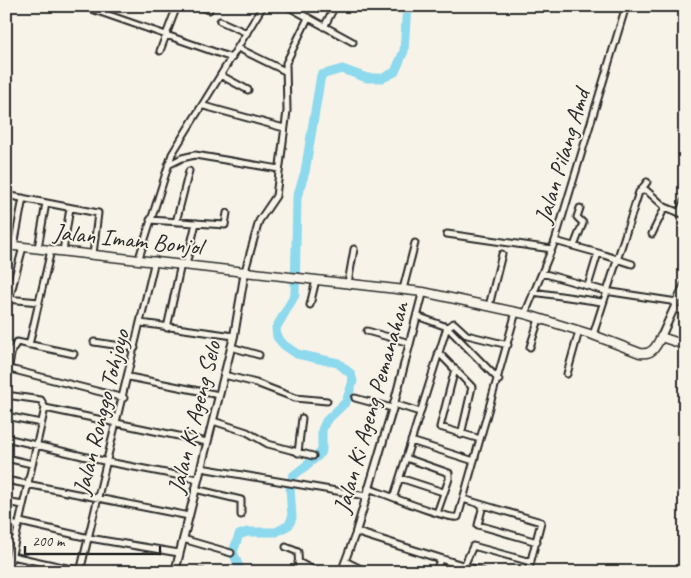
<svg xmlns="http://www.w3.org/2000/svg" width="691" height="578" font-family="Caveat,sans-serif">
	<rect width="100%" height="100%" fill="#f7f3e8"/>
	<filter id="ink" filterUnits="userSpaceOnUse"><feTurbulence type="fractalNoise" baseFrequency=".02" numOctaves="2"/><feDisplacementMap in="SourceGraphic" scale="10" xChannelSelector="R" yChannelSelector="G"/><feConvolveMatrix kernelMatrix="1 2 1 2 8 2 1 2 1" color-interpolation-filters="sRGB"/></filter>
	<g filter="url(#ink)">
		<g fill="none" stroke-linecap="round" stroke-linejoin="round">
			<path stroke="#8dd9ed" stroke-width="9" d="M241,572L233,552L239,535L247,532H276L289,525L292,518L290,487L293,476L318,456L322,450V430L326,421L346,402L353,381L351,374L338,363L297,354L284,345L277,337L276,328L295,295L297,197L305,172L321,75L342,69L367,78H383L395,72L404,51L407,6"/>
			<defs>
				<path id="minor" d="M83,6L232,58
					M199,6L209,10
					M287,6L353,42
					M677,6L685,10
					M106,14L109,6
					M220,21L247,33
					M324,27L335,6
					M238,48L285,71
					M160,51L177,6
					M222,76L248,90
					M204,106L284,128
					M683,141L685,142
					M168,165L182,158L195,155L279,169
					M641,190L647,182
					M6,195L98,213L93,254
					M679,213L685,199
					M150,220L225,225L227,213
					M176,222L189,171
					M447,234L552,249
					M652,234L665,207
					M555,241L598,253
					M14,246L23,198
					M574,246L583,223L577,217L580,208
					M38,248L46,203
					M63,251L70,208
					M139,258L172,154L263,6
					M186,265L196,223
					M245,271L259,221L276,196L287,111L286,63L308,18
					M542,273L605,291L677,302
					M348,283L354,249
					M588,286L598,253L632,264
					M403,289L415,243
					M533,292L602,302
					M7,299L39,302
					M310,305L316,280
					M489,306L502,254
					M674,309L685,311
					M6,311L23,247
					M525,314L555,241L626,6
					M417,316L447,327L499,380
					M141,323L234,336
					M167,328L181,264
					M367,331L410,343
					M593,335L639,192L646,190L665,207L685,215
					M94,342L135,348
					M29,345L51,250
					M231,347L259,355
					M530,347L539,319
					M438,352L472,387L461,435
					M6,368L124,398
					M455,369L440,427L480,439
					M567,374L579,331
					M224,375L256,383L295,398L327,401
					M129,377L219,395
					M6,381L12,350L17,342L74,354
					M6,395L41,400L45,408
					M355,398L392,408
					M394,404L420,412
					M45,408L207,442
					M6,416L41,423
					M213,421L247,432L268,444L313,456
					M6,438L108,462L197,479
					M411,441L474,461
					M298,453L302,418
					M6,458L32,464
					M406,458L449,473V479L437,513
					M201,468L366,496
					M400,478L443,492
					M6,480L189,516
					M368,488C382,493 448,520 458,517L516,312
					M195,489L241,500V515
					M394,496L447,327L454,323L467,335L508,345
					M463,499L541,522L528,572
					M6,502L23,505
					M483,505L478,525L537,542
					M20,522L89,538L179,553
					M6,523L19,526
					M6,539L15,541
					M183,539L231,553
					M286,547L298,552L299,572
					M12,556L85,572
					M345,561L367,572
					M298,562L317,572
					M464,566L473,546L531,562
					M8,572L45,408
					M80,572L155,260
					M196,572H203
					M341,572L356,532
					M436,572L440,559
					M455,572L458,564"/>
				<path id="tertiary" d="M423,292L394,404L356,532L483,572
					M661,337L685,284
					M175,572L234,336L245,271"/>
				<path id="secondary" d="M6,245L423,292L525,314L593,335L640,353C652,355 656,347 661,337L685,345"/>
			</defs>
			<use href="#minor" stroke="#2b2b2b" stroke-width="9"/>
			<use href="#tertiary" stroke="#2b2b2b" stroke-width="10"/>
			<use href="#secondary" stroke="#2b2b2b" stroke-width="11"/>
			<use href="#minor" stroke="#f7f3e8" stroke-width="5"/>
			<use href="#tertiary" stroke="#f7f3e8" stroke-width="6"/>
			<use href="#secondary" stroke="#f7f3e8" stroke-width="8"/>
		</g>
	</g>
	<g text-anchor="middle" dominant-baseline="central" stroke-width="4" stroke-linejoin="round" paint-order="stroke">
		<g font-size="24" fill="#2b2b2b" stroke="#f7f3e8">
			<text transform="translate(562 156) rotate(-73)">Jalan Pilang Amd</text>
			<text transform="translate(128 239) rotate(6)">Jalan Imam Bonjol</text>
			<text transform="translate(371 407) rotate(-74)">Jalan Ki Ageng Pemanahan</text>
			<text transform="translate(101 412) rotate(-76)">Jalan Ronggo Tohjoyo</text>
			<text transform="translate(194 417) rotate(-76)">Jalan Ki Ageng Selo</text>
		</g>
	</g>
	<rect width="691" height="578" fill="none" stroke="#f7f3e8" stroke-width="25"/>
	<rect x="12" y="12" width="666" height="553" fill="none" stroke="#2b2b2b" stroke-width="2" filter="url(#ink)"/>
	<path d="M25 546v8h135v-8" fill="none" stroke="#2b2b2b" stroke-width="2.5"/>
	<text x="32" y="546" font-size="15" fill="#2b2b2b" stroke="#f7f3e8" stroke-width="4" paint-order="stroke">200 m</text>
</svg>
